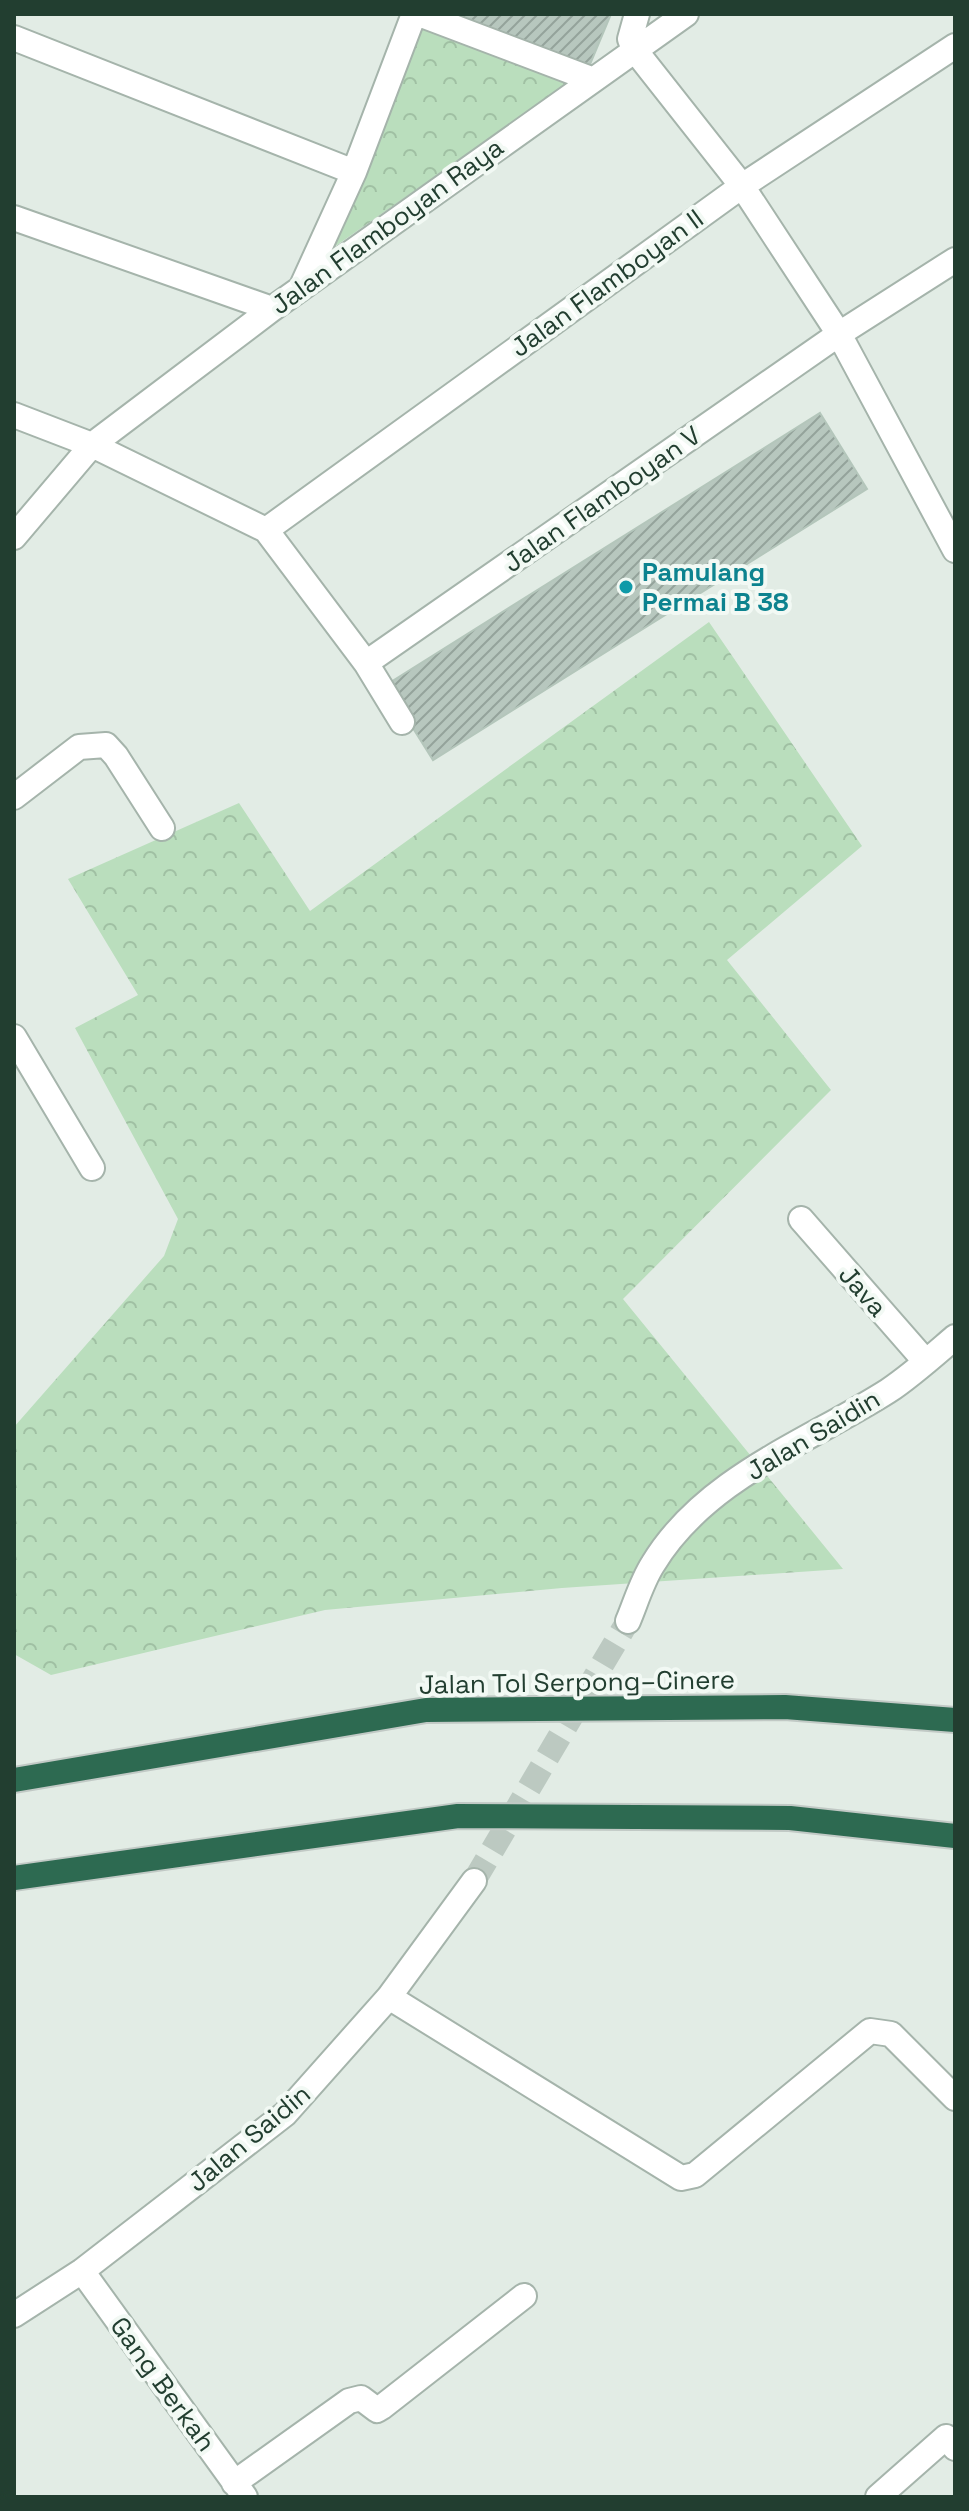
<svg xmlns="http://www.w3.org/2000/svg" width="969" height="2511" font-family="'Space Grotesk',sans-serif">
	<defs>
		<pattern id="forest-crowns" width="20" height="18" patternUnits="userSpaceOnUse" patternTransform="scale(2)"><rect width="20" height="18" fill="#badebd"/><path d="M2 6a3 3 0 1 1 6 0M12 15a3 3 0 1 1 6 0" fill="none" stroke="#a0c0a3"/></pattern>
		<pattern id="building-hatch" width="6" height="6" patternUnits="userSpaceOnUse" patternTransform="scale(2)"><rect width="6" height="6" fill="#b7c7be"/><path d="M-1 1l2-2M0 6l6-6M5 7l2-2" fill="none" stroke="#94a39b"/></pattern>
	</defs>
	<rect width="100%" height="100%" fill="#e2ece5"/>
	<path fill="url(#forest-crowns)" d="M427,17L580,75L327,252Z
		M709,622L862,846L727,960L831,1090L623,1299L843,1569L562,1588L325,1610L51,1675L14,1654V1427L164,1256L178,1219L75,1028L138,995L68,879L239,803L310,911Z"/>
	<path fill="url(#building-hatch)" stroke="#b4c6bb" stroke-width="2" d="M436,14H611L586,74Z
		M820,413L867,489L433,760L386,685Z"/>
	<g fill="none" stroke-linecap="round" stroke-linejoin="round">
		<path stroke="#bcc9c1" stroke-width="24" stroke-dasharray="24 12" stroke-linecap="butt" d="M474,1881L628,1621"/>
		<defs>
			<path id="minor" d="M419,14L591,79
				M637,14L630,39L634,49L742,186L839,334L955,550
				M14,38L354,172
				M14,218L272,309
				M302,286L354,172L414,14
				M14,415L92,445L266,530L366,663L402,722
				M266,530L742,186L955,46
				M14,537L92,445L272,309L686,14
				M366,663L839,334L955,260
				M14,797L79,747L106,745L116,756L162,828
				M14,1037L92,1168
				M801,1219L926,1362
				M628,1621C636,1602 642,1581 653,1564C705,1478 808,1442 888,1391C912,1375 934,1355 955,1337
				M389,1997L681,2178L695,2175L870,2031L891,2034L955,2098
				M82,2271L245,2497
				M14,2315L82,2271L285,2114L389,1997L474,1881
				M234,2483L349,2401L361,2398L377,2410L382,2407L524,2296
				M878,2497L946,2437L955,2448"/>
			<path id="highway" d="M14,1780L426,1710L785,1707L955,1720
				M14,1878L458,1816L790,1818L955,1836"/>
		</defs>
		<use href="#minor" stroke="#a5b4ab" stroke-width="28"/>
		<use href="#highway" stroke="#c1c9c5" stroke-width="28"/>
		<use href="#minor" stroke="#fff" stroke-width="24"/>
		<use href="#highway" stroke="#2d6a51" stroke-width="24"/>
	</g>
	<circle fill="#0f9aa8" stroke="#f2f9f4" stroke-width="3" cx="626" cy="587" r="8"/>
	<g text-anchor="middle" dominant-baseline="central" stroke-width="8" stroke-linejoin="round" paint-order="stroke">
		<g font-size="26" fill="#223e30" stroke="#f2f9f4">
			<text transform="translate(387 226) rotate(-36)">Jalan Flamboyan Raya</text>
			<text transform="translate(607 283) rotate(-36)">Jalan Flamboyan II</text>
			<text transform="translate(602 499) rotate(-35)">Jalan Flamboyan V</text>
			<text transform="translate(863 1291) rotate(49)">Java</text>
			<text transform="translate(813 1435) rotate(-31)">Jalan Saidin</text>
			<text transform="translate(577 1682) rotate(-1)">Jalan Tol Serpong–Cinere</text>
			<text transform="translate(249 2138) rotate(-40)">Jalan Saidin</text>
			<text transform="translate(163 2384) rotate(54)">Gang Berkah</text>
		</g>
		<g font-size="26" font-weight="bold" fill="#0d838f" stroke="#f2f9f4" text-anchor="start">
			<text x="642" y="572">Pamulang<tspan x="642" dy="30">Permai B 38</tspan></text>
		</g>
	</g>
	<rect width="969" height="2511" fill="none" stroke="#223e30" stroke-width="32"/>
</svg>
